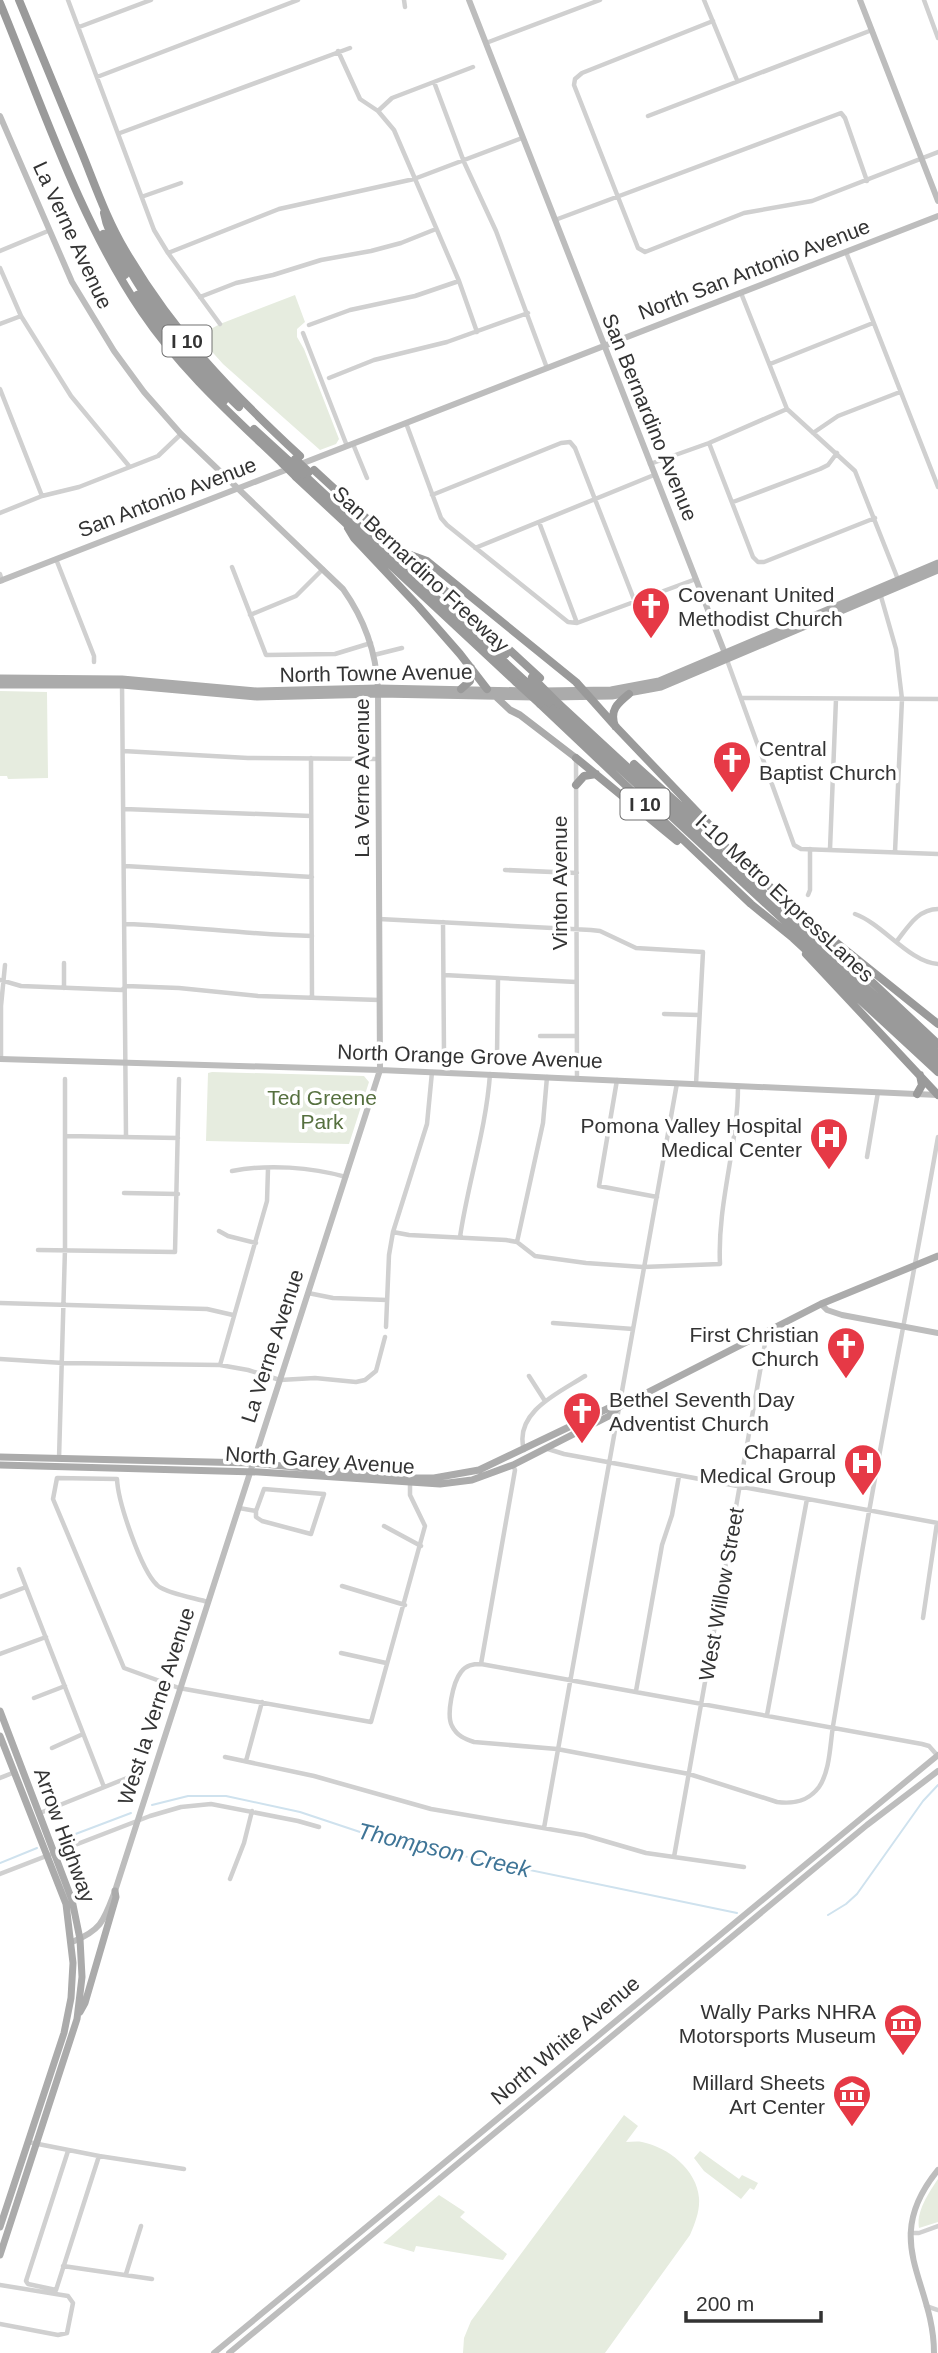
<svg xmlns="http://www.w3.org/2000/svg" width="938" height="2353" font-family="Helvetica,sans-serif">
	<rect width="100%" height="100%" fill="#fff"/>
	<path fill="#e6ecdf" d="M295,295L305,322L297,329V337L304,349L339,439L336,444L320,450L223,364L198,336L220,324Z
		M0,691L47,692L48,778L8,779L7,776H0Z
		M212,1072L364,1076L369,1082L349,1144L206,1141L208,1073Z
		M624,2115L638,2126L626,2142C631,2142 637,2141 642,2142C668,2147 697,2170 699,2198C700,2211 695,2223 690,2235L605,2353H463L464,2338L471,2321Z
		M700,2151L739,2179L742,2175L758,2183L754,2190L750,2188L741,2199L704,2171L694,2158Z
		M938,2179V2222L919,2228C916,2212 929,2192 938,2179Z
		M439,2195L465,2212L460,2217L507,2254L503,2260L416,2246L414,2252L383,2243Z"/>
	<g fill="none" stroke-linecap="round" stroke-linejoin="round">
		<path stroke="#cfe2ee" stroke-width="2" d="M152,1805L188,1796H226L300,1812L381,1839L737,1913
			M57,1841L131,1813
			M0,1863L37,1848
			M828,1915L846,1904L857,1894L923,1801L938,1785"/>
		<path stroke="#d0d0d0" stroke-width="4.5" d="M68,0L154,230L168,253L220,324
			M404,0L405,7
			M704,0L737,80
			M924,0L938,38
			M713,21L582,73L575,79L574,85L638,248L645,252L744,213L812,201L938,152
			M79,27L151,0
			M486,43L600,0
			M338,51L360,99L378,111L394,130L459,281L477,332
			M97,77L298,0
			M434,82L464,162L496,231L547,368
			M378,111L392,98L473,67
			M648,116L872,30
			M120,133L350,48
			M144,196L181,183
			M555,220L841,113L845,118L867,181
			M0,251L48,231
			M846,252L938,487
			M168,253L279,209L414,179L522,138
			M0,268L21,316L71,396L129,466
			M741,293L787,409L855,471L899,582
			M200,297L236,283L273,275L321,260L371,251L401,243L436,229
			M0,324L21,316
			M309,325L350,310L415,296L459,281
			M303,333L347,446
			M770,364L873,323
			M329,378L374,360L447,342L528,313
			M0,389L42,496
			M406,423L441,518L447,525L568,622L577,623L696,579
			M813,433L838,416L900,392
			M709,443L753,557L758,562H764L875,518
			M353,444L367,478
			M650,464L709,443L787,409
			M432,495L561,443L570,442L575,448L635,602
			M733,502L820,469L828,465L837,453
			M0,513L42,496L79,487L158,456L181,434
			M539,522L577,623
			M475,548L654,475
			M56,559L94,656V662
			M232,567L266,655L335,654L371,643
			M0,574L2,581
			M880,593L896,649L902,699L895,852
			M250,615L296,596L323,569
			M374,655L402,648
			M727,660L794,845L801,849L938,854
			M122,683L126,1137
			M742,698L938,699
			M123,751L248,758L378,759
			M311,758L312,998
			M576,758L577,1079
			M124,809L311,816
			M830,849L836,699
			M125,866L312,877
			M505,870L577,873
			M808,895L810,890V849
			M855,914C883,924 909,962 938,964
			M379,919L591,930L600,931L636,948L703,952L696,1084
			M443,922L444,1054
			M126,924C188,926 250,935 312,936
			M897,941C908,927 918,909 938,909
			M444,975L576,982
			M0,980L21,986L122,990L126,986L179,988L258,996L379,1000
			M64,988V963
			M664,1014L699,1015
			M540,1036H576
			M497,1056L498,978
			M1,1059V1006L5,965
			M617,1080L599,1186L657,1197
			M66,1136L178,1138
			M867,1157L878,1092
			M232,1171C268,1164 311,1167 346,1177
			M124,1193L178,1194
			M219,1231L228,1236L256,1243
			M393,1232L409,1235L506,1240L517,1242L535,1256L586,1263L643,1267L720,1264C717,1204 738,1146 738,1086
			M460,1237C468,1182 486,1130 490,1074
			M517,1242L543,1123L547,1077
			M38,1250L175,1252L179,1079
			M308,1293L333,1298L387,1300
			M0,1303L207,1309L233,1315
			M553,1323L633,1329
			M386,1327L389,1255L393,1232L427,1124L432,1072
			M0,1359L63,1363L220,1365L248,1370L280,1380L315,1378L356,1382L365,1380L376,1371L385,1337
			M220,1365L267,1201L268,1169
			M529,1376L545,1401
			M548,1449L564,1454L938,1523
			M524,1450C513,1412 560,1392 585,1376
			M59,1459L65,1249V1079
			M239,1508L256,1511V1517L262,1521L311,1534L324,1494L264,1489L256,1511
			M384,1526L421,1546
			M19,1569L104,1787
			M342,1586L405,1605
			M0,1597L26,1587
			M208,1602C195,1598 165,1593 157,1585C141,1570 118,1502 117,1479L57,1478L53,1499L124,1668L179,1688L371,1722L425,1526L410,1495V1483
			M923,1618L937,1523
			M341,1653L386,1663
			M0,1654L46,1637
			M481,1664L515,1470L513,1465
			M636,1691L662,1545L672,1515L679,1476
			M34,1698L65,1686
			M767,1715L807,1499
			M52,1748L83,1734
			M937,1755L929,1746L922,1744L481,1664C473,1664 466,1665 461,1672C453,1682 446,1715 452,1726C457,1736 465,1739 474,1742L557,1749L689,1774L777,1802C793,1804 808,1802 819,1787C830,1771 830,1745 833,1726C840,1686 846,1646 853,1606C878,1449 911,1294 938,1137
			M225,1757L314,1776L431,1809L584,1835L646,1853L744,1867
			M246,1761L262,1702
			M0,1778L15,1772
			M40,1813L127,1778
			M544,1828L677,1083
			M674,1857L767,1332
			M0,1874L150,1816L181,1807L211,1804L298,1821L319,1827
			M230,1879L244,1843L252,1811
			M28,2142L99,2156L184,2169
			M68,2151L26,2281L28,2284L56,2290L99,2156
			M910,2233H919L938,2226
			M63,2266L152,2279
			M126,2274L141,2226
			M0,2285L68,2296L73,2303L67,2333L58,2335L0,2324
			M926,2306L938,2310"/>
		<path stroke="#bdbdbd" stroke-width="6" d="M469,0L726,656
			M860,0L938,201
			M0,116L72,282L114,351L144,392L181,434L343,589C365,620 376,651 378,688L380,1070L115,1891C104,1920 102,1930 72,1942
			M0,581L938,216
			M0,1059L380,1070L938,1095
			M821,1304L827,1310L842,1315L938,1333
			M214,2353L938,1755
			M229,2353L867,1825L938,1771
			M934,2353C934,2281 879,2242 938,2170"/>
		<path stroke="#ababab" stroke-width="7" d="M0,678L122,679L257,691L378,688L528,691
			M0,685H122L257,697L379,694L535,697
			M543,691L611,690L659,681L938,563
			M493,694L510,710L520,715L576,758
			M550,697L612,696L661,687L938,570
			M0,1457L251,1463L411,1478H434L479,1470L613,1406H618
			M0,1465L259,1472L440,1484L472,1480L513,1465L609,1416L619,1407L821,1304L938,1256
			M0,1711L72,1900L80,1939L82,1977L77,2019L0,2255
			M0,1736L66,1904L73,1963L71,1998L64,2033L0,2227
			M80,2012L85,2003L116,1897L115,1891"/>
		<path stroke="#9a9a9a" stroke-width="8" d="M19,0C40,51 61,102 82,153C95,185 107,220 125,250C174,334 230,391 300,456
			M0,3C42,105 80,221 142,312C181,370 233,416 283,464
			M104,213C107,230 115,243 123,258C153,313 193,364 239,407
			M103,234L125,275
			M137,295L166,335
			M174,345L224,401
			M254,429L289,461
			M314,470L540,678
			M303,474L525,681
			M296,477L516,682
			M348,528L354,538L418,606L460,654L487,689
			M405,553L427,561L576,682L617,728L722,838
			M459,611L506,654
			M461,689L470,681L471,668
			M549,703L938,1063
			M540,704L751,904L793,938L938,1072
			M559,704L938,1054
			M615,726C609,710 618,703 629,694
			M576,758L677,841
			M634,764L789,904L938,1044
			M576,785L584,776L596,774
			M837,943L938,1024
			M806,954L938,1095
			M917,1094L922,1085L920,1075"/>
		<path stroke="#9a9a9a" stroke-width="8" d="M295,459L309,472
			M289,461L303,474
			M283,464L296,477
			M532,677L559,704
			M525,681L549,703
			M516,682L540,704"/>
	</g>
	<defs>
		<symbol id="church-pin" viewBox="-11 -11 22 30"><path d="M0 17L-7.5 6A9.5 9.5 0 1 1 7.5 6Z" fill="#e63946" stroke="#fff"/><path d="M-1.2-6h2.4v3.5h3.3v2.4h-3.3V6h-2.4V-.1h-3.3v-2.4h3.3Z" fill="#fff"/></symbol>
		<symbol id="hospital-pin" viewBox="-11 -11 22 30"><path d="M0 17L-7.5 6A9.5 9.5 0 1 1 7.5 6Z" fill="#e63946" stroke="#fff"/><path d="M-5-5h3v3.5h4V-5h3V5h-3V1.5h-4V5h-3Z" fill="#fff"/></symbol>
		<symbol id="museum-pin" viewBox="-11 -11 22 30"><path d="M0 17L-7.5 6A9.5 9.5 0 1 1 7.5 6Z" fill="#e63946" stroke="#fff"/><path d="M0-6L6-3V-2H-6V-3ZM-5-1h2V3h-2ZM-1-1h2V3h-2ZM3-1h2V3H3ZM-6 4H6V6H-6Z" fill="#fff"/></symbol>
	</defs>
	<g fill-rule="evenodd">
		<use href="#church-pin" x="629" y="584" width="44" height="60"/>
		<use href="#church-pin" x="710" y="738" width="44" height="60"/>
		<use href="#hospital-pin" x="807" y="1115" width="44" height="60"/>
		<use href="#church-pin" x="824" y="1324" width="44" height="60"/>
		<use href="#church-pin" x="560" y="1389" width="44" height="60"/>
		<use href="#hospital-pin" x="841" y="1441" width="44" height="60"/>
		<use href="#museum-pin" x="881" y="2001" width="44" height="60"/>
		<use href="#museum-pin" x="830" y="2072" width="44" height="60"/>
	</g>
	<g text-anchor="middle" dominant-baseline="central" stroke-width="7" stroke-linejoin="round" paint-order="stroke">
		<g fill="#fff" stroke="#707070" stroke-width="2">
			<rect x="162.5" y="325.5" width="49" height="31" rx="5"/>
			<rect x="620.5" y="788.5" width="49" height="31" rx="5"/>
		</g>
		<g font-size="19" font-weight="bold" fill="#333">
			<text x="187" y="341">I 10</text>
			<text x="645" y="804">I 10</text>
		</g>
		<g font-size="21" fill="#333" stroke="#fff">
			<text transform="translate(73 235) rotate(65)">La Verne Avenue</text>
			<text transform="translate(754 269) rotate(-21)">North San Antonio Avenue</text>
			<text transform="translate(650 417) rotate(68)">San Bernardino Avenue</text>
			<text transform="translate(167 497) rotate(-21)">San Antonio Avenue</text>
			<text transform="translate(421 569) rotate(43)">San Bernardino Freeway</text>
			<text transform="translate(376 673) rotate(-1)">North Towne Avenue</text>
			<text transform="translate(361 778) rotate(-90)">La Verne Avenue</text>
			<text transform="translate(559 883) rotate(-90)">Vinton Avenue</text>
			<text transform="translate(785 898) rotate(43)">I-10 Metro ExpressLanes</text>
			<text transform="translate(470 1056) rotate(2)">North Orange Grove Avenue</text>
			<text transform="translate(272 1346) rotate(-72)">La Verne Avenue</text>
			<text transform="translate(320 1460) rotate(4)">North Garey Avenue</text>
			<text transform="translate(721 1594) rotate(-80)">West Willow Street</text>
			<text transform="translate(156 1706) rotate(-72)">West la Verne Avenue</text>
			<text transform="translate(65 1835) rotate(70)">Arrow Highway</text>
			<text transform="translate(565 2040) rotate(-40)">North White Avenue</text>
		</g>
		<g font-size="21" fill="#333" stroke="#fff" text-anchor="end">
			<text x="678" y="594" text-anchor="start">Covenant United<tspan x="678" dy="24">Methodist Church</tspan></text>
			<text x="759" y="748" text-anchor="start">Central<tspan x="759" dy="24">Baptist Church</tspan></text>
			<text x="802" y="1125">Pomona Valley Hospital<tspan x="802" dy="24">Medical Center</tspan></text>
			<text x="819" y="1334">First Christian<tspan x="819" dy="24">Church</tspan></text>
			<text x="609" y="1399" text-anchor="start">Bethel Seventh Day<tspan x="609" dy="24">Adventist Church</tspan></text>
			<text x="836" y="1451">Chaparral<tspan x="836" dy="24">Medical Group</tspan></text>
			<text x="876" y="2011">Wally Parks NHRA<tspan x="876" dy="24">Motorsports Museum</tspan></text>
			<text x="825" y="2082">Millard Sheets<tspan x="825" dy="24">Art Center</tspan></text>
		</g>
		<g font-size="21" fill="#56703f" stroke="#fff">
			<text x="322" y="1097">Ted Greene<tspan x="322" dy="24">Park</tspan></text>
		</g>
		<g font-size="23" font-style="italic" fill="#3f7597" stroke="#fff">
			<text transform="translate(444 1850) rotate(13)">Thompson Creek</text>
		</g>
	</g>
	<path d="M686 2311v10h135v-10" fill="none" stroke="#333333" stroke-width="3.5"/>
	<text x="696" y="2311" font-size="21" fill="#333333" stroke="#ffffff" stroke-width="5" paint-order="stroke">200 m</text>
</svg>
